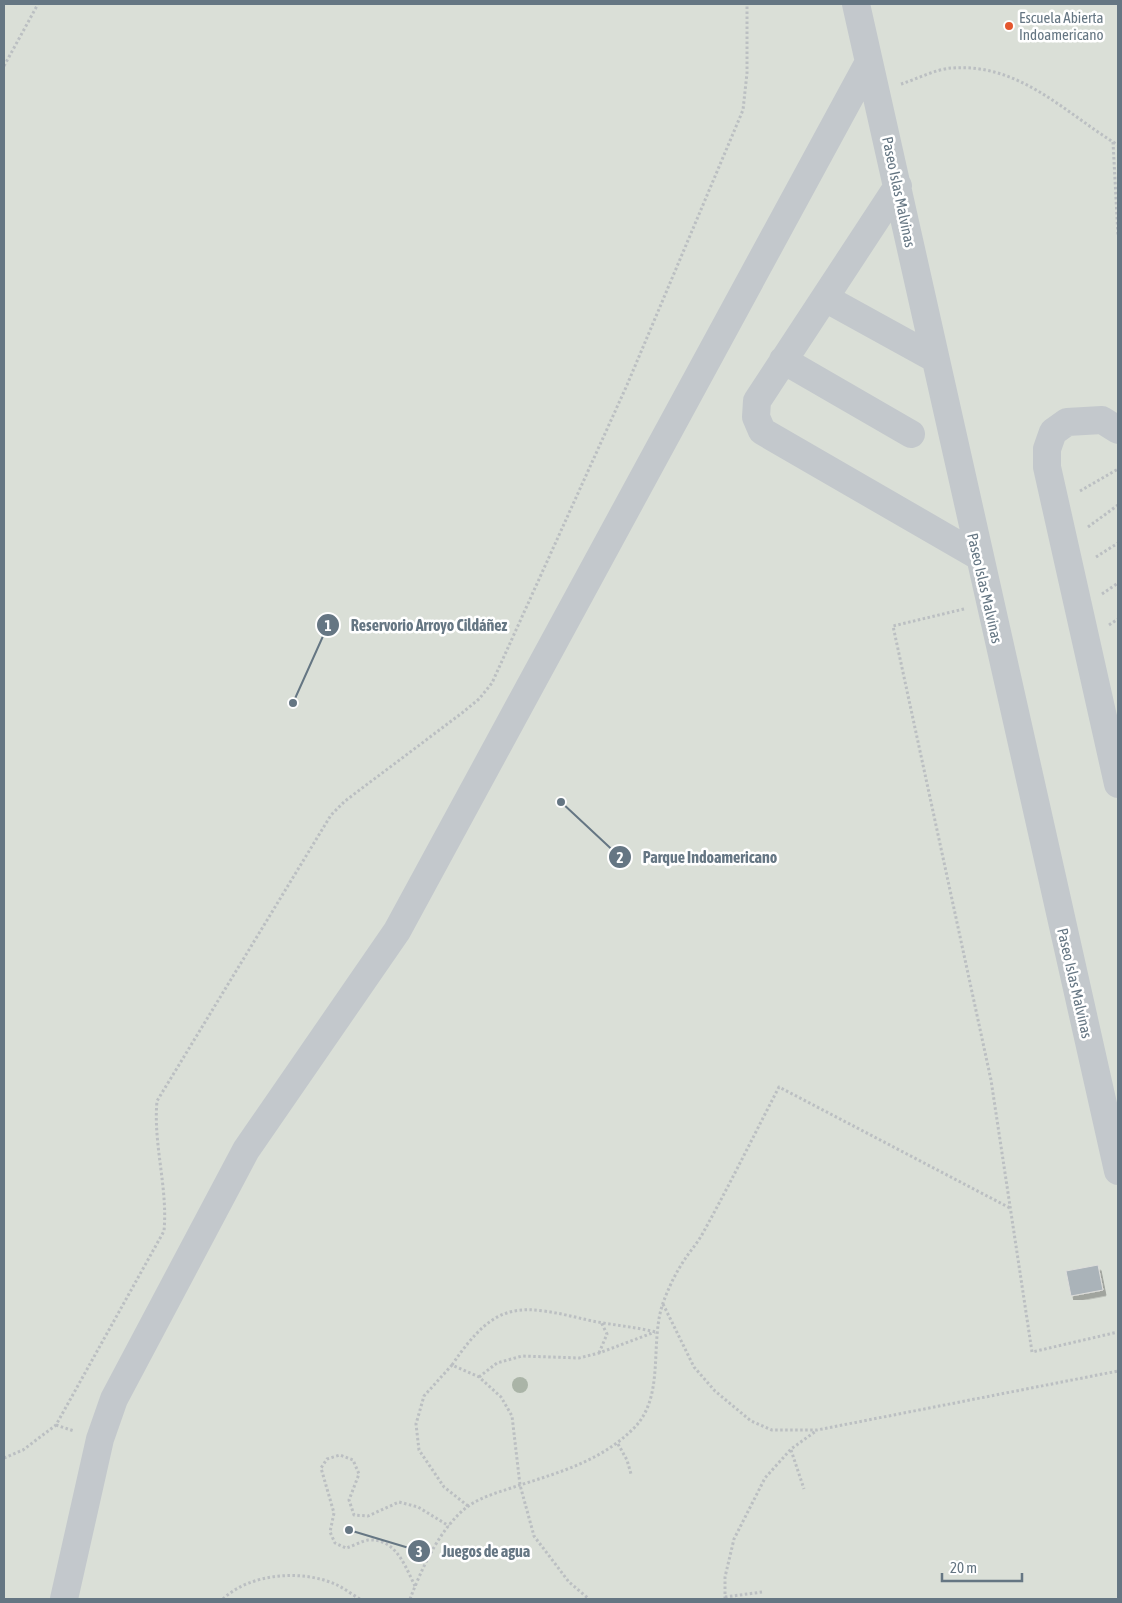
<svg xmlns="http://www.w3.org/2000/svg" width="1122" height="1603" font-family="'Asap Condensed',sans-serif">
	<defs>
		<filter id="shadow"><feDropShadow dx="3" dy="5.5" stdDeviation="0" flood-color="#0004"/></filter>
	</defs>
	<rect width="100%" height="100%" fill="#fafaf8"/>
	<path fill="#dadfd7" d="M4,4H1118V1599H4Z"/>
	<path fill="#aab3b9" stroke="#dcdcda" filter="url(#shadow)" d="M1098,1265L1103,1290L1071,1296L1066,1271Z"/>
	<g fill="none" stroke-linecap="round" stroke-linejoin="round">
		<path stroke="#bbbfc2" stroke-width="3" stroke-dasharray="2.5 2.5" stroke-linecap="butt" d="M4,66L38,4
			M901,84C917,79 936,69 952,68C1020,63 1065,113 1118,145
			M1113,142L1118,236
			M1080,491L1118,469
			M1088,527L1118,505
			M1096,557L1118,543
			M1102,594L1118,583
			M964,609L893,626L991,1080L1032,1352L1118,1332
			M1109,625L1118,619
			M663,1304L694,1367L715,1391L751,1421L772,1430H817L1118,1371
			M599,1353L607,1334L601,1322
			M452,1365C497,1298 520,1304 592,1321C613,1325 635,1327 656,1332
			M479,1377L497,1363L522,1356L579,1358L599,1353L655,1332
			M56,1425L74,1431
			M618,1444L627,1460L631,1474
			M791,1450L804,1489
			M4,1458L23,1450L56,1425L164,1231C168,1188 153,1144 157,1101L331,815L345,801L462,713L479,699L492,683L627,385L743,110L747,73V4
			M468,1506L444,1487L419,1450L416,1424L424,1396L452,1365L479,1377L501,1397L512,1416L520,1485L534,1536L569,1582L589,1599
			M415,1586C405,1566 396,1538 368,1540C362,1541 353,1546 346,1548L335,1543L330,1532L334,1513L321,1468L327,1459L340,1455L353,1460L359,1474L349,1500L354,1515L368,1516L399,1502L418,1507L449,1526
			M725,1597L762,1592
			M223,1599C250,1573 303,1569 337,1585C345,1589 353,1595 360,1599
			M410,1599C422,1568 440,1528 467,1507C482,1496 503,1491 520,1485C561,1472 602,1460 633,1429C666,1397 649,1343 663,1303C668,1289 676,1272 685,1259C691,1250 699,1241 704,1231C730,1184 754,1135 779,1087L1010,1208
			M725,1599V1577L734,1539L765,1478L791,1449L816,1431"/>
		<path stroke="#c3c8cc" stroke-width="28" d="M856,4C941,393 1029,782 1118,1171
			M898,186L757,401L756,417L762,431L978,556
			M825,298L932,357
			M783,360L911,434
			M1118,430L1102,420L1067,422L1053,432L1047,449V467L1118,784
			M64,1599L100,1439L114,1399L246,1150L397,931L869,62"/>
	</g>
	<circle fill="#aab4a7" cx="520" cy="1385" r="8"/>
	<circle fill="#e4572e" stroke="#fff" stroke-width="2" cx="1009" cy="26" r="5"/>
	<g text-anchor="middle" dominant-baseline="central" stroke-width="5" stroke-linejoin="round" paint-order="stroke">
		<g font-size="15" fill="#657683" stroke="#fff" text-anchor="start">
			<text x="1019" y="17">Escuela Abierta<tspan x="1019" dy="17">Indoamericano</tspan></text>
		</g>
		<g font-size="15" fill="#657683" stroke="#fff">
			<text transform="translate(899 192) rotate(78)">Paseo Islas Malvinas</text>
			<text transform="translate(985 588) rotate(77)">Paseo Islas Malvinas</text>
			<text transform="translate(1075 983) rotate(77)">Paseo Islas Malvinas</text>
		</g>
	</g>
	<path fill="none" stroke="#657683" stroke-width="2" d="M293 703L328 625M561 802L620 857M349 1530L419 1551"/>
	<g fill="#657683" stroke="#fff" stroke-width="2">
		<circle cx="293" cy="703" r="5"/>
		<circle cx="561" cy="802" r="5"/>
		<circle cx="349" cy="1530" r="5"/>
		<circle cx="328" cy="625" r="12"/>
		<circle cx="620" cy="857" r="12"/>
		<circle cx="419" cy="1551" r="12"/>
	</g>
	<g font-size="15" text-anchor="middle" font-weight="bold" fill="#fff">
		<text x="328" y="631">1</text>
		<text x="620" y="863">2</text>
		<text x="419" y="1557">3</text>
	</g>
	<g font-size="16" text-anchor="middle" font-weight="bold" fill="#657683" stroke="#fff" stroke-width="5" stroke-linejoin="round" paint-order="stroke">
		<text x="429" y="631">Reservorio Arroyo Cildáñez</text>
		<text x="710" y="863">Parque Indoamericano</text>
		<text x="486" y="1557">Juegos de agua</text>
	</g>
	<rect width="1122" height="1603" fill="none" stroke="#657683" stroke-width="10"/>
	<path d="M942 1573v8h80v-8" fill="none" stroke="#657683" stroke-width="2.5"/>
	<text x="950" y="1573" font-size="15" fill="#657683" stroke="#ffffff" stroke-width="4" paint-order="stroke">20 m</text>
</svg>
